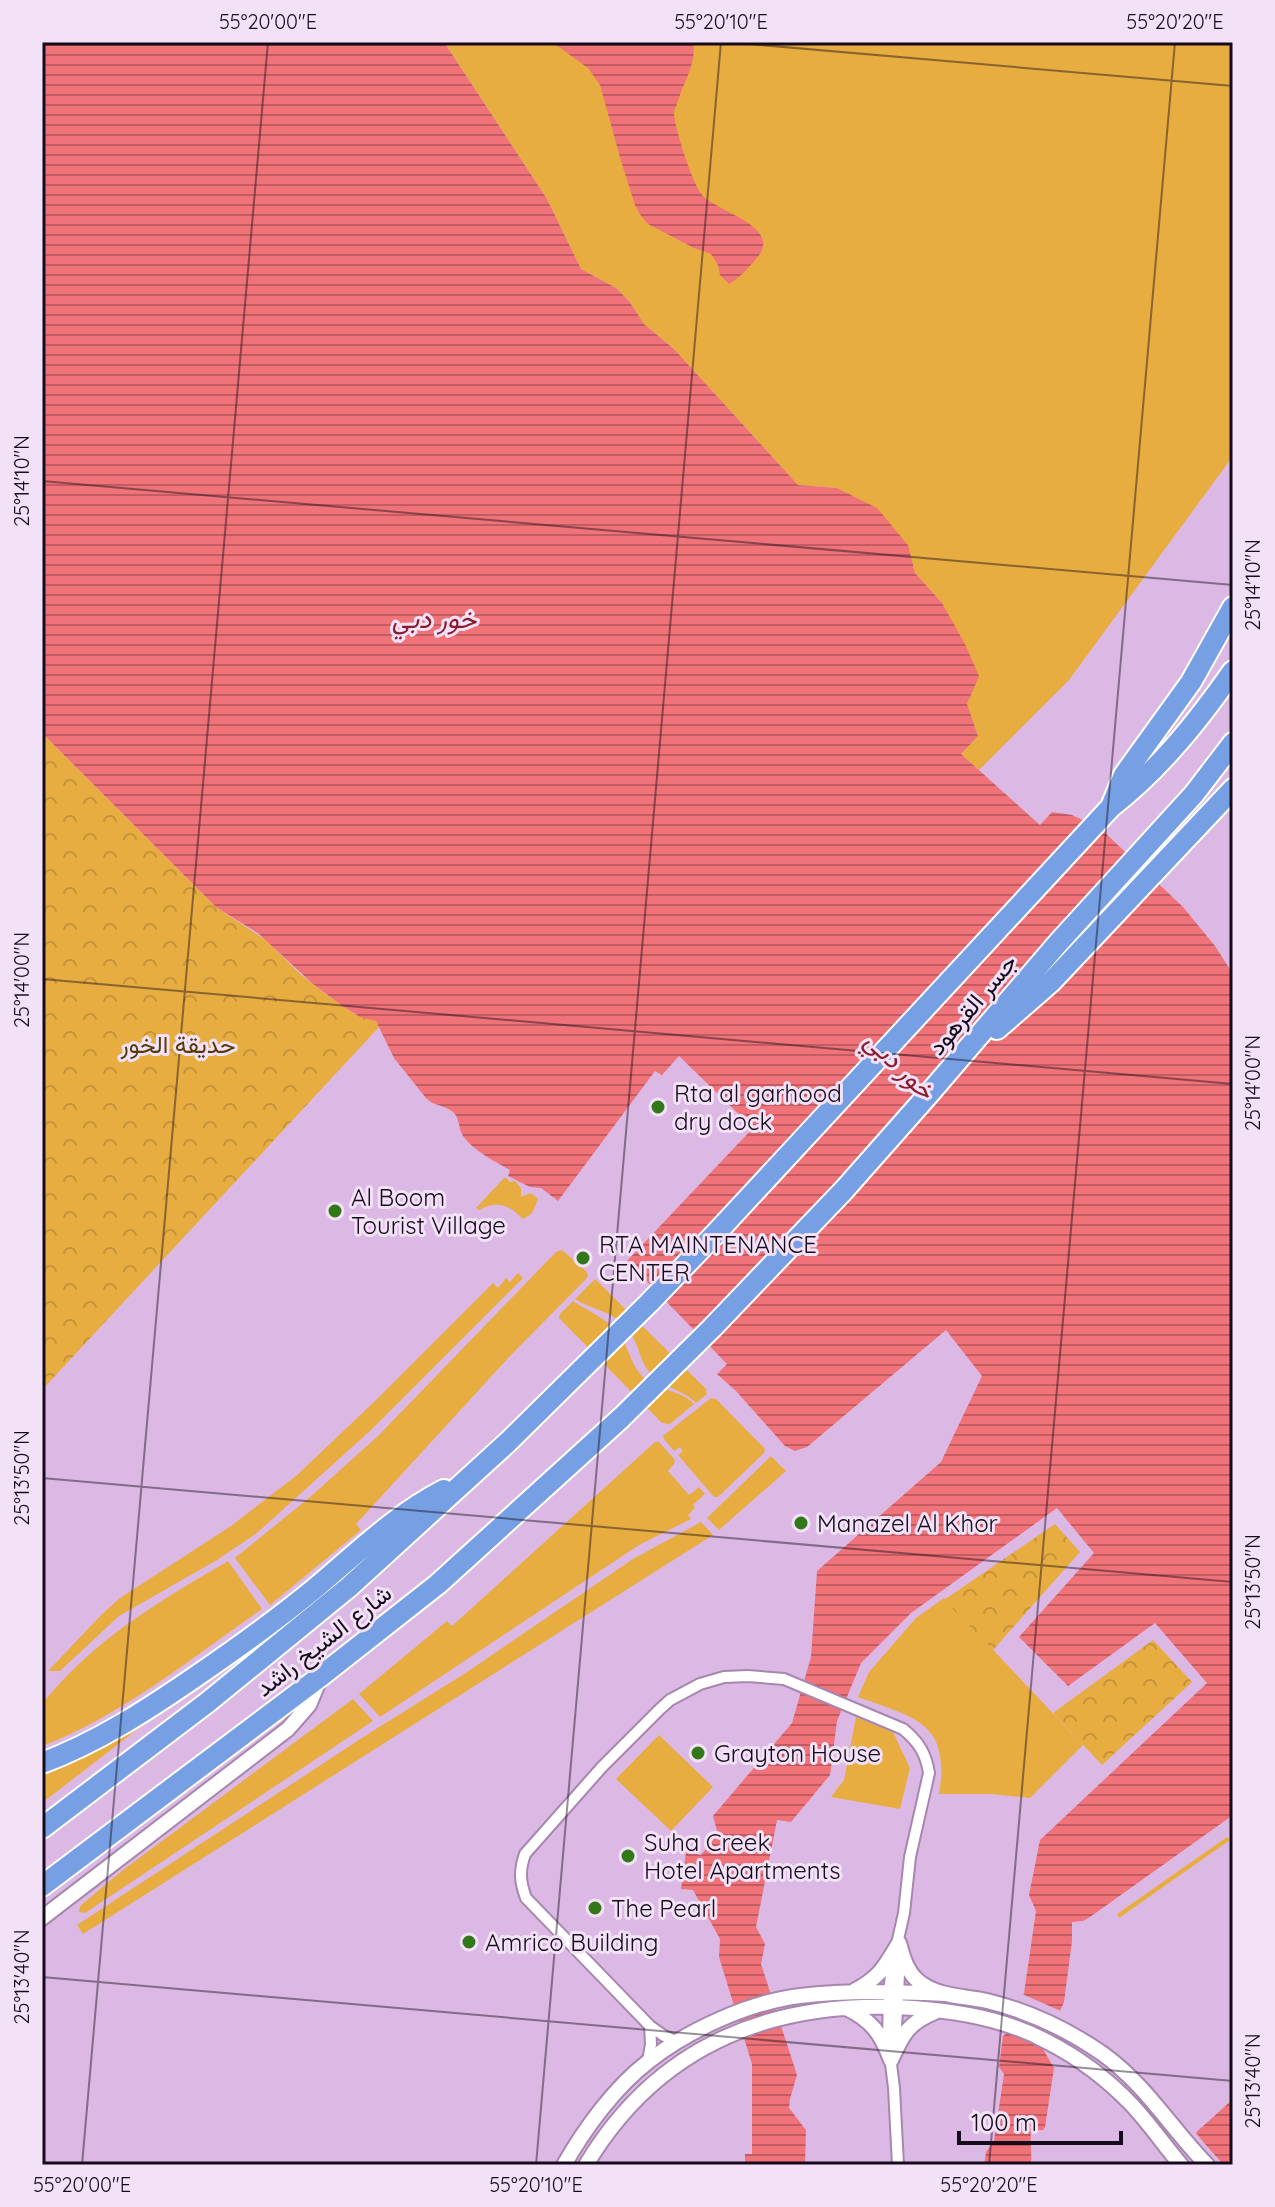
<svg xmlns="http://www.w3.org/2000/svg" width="1275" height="2207" font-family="Quicksand,Vazirmatn,sans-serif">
	<defs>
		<pattern id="park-crowns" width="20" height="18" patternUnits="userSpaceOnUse" patternTransform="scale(2)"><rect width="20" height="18" fill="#e8ad40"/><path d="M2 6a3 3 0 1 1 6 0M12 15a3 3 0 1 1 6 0" fill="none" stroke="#c69438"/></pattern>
		<pattern id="water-rules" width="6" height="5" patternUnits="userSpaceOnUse" patternTransform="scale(2)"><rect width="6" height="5" fill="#ef7378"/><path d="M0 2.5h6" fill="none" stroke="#c15d62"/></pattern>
	</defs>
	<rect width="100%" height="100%" fill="#dbb9e4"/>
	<path fill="#e8ad40" d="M444,42H1233V456L1069,680L979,770L961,754L978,736L967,705L970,695L942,603L915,573L907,545L837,488L798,485L674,349L644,324L629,301L616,288L581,269L547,199Z
		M505,1177L510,1182L515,1181L521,1188V1197L530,1193L538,1198C535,1208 533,1215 523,1219C510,1205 496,1200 479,1210L476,1208Z
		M562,1250L586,1271L588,1275L587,1278L511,1355L356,1524L361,1530L270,1605L235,1558L309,1498L379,1435L556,1252Z
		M518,1273L523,1278L371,1430L257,1533L217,1560L119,1616L60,1671H48L102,1614L120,1598L231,1526L296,1476L376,1400L493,1283L498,1288L506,1278L510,1282Z
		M595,1279L706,1389L707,1394L696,1403C683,1390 666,1388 653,1376C639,1363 640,1345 629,1331C615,1311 594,1311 575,1299Z
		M573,1301C589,1312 607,1318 619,1334C629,1348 631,1366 644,1378C659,1391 681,1390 694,1404L670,1424L662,1423L559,1318L560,1314Z
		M711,1398L716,1399L765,1449L764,1453L718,1497H714L678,1455L683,1451L680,1447L674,1451L664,1439L663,1436Z
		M655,1442H659L675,1460L674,1464L668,1471L689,1495L699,1487L705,1494L693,1505L695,1508L688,1515L691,1519L639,1545L380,1717L359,1694L447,1621L452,1626Z
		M771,1456L786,1471L719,1530L707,1518Z
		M701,1522L713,1535L83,1934L77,1925L368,1734L464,1674L633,1559Z
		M228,1561L262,1609C191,1658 123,1715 42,1746V1704C94,1639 158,1602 228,1561Z
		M944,1598L1083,1745L1030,1798L991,1794H939C951,1722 915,1718 858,1697L869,1672L916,1618Z
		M353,1699L373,1721L85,1913L79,1912L80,1906L123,1870Z
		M856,1717L893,1732L910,1768L900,1809L831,1797L844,1780Z
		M141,1723L143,1725L42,1803V1773L83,1756Z
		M659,1735L713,1787L671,1831L616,1779Z
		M1227,1837L1230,1840L1119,1918L1117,1914Z"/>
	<path fill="url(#park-crowns)" d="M42,733L216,907L267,941L299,973L327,995L356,1015L374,1019L380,1026L42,1390Z
		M1055,1524L1080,1552L993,1650L944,1600Z
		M1153,1640L1192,1682L1102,1765L1053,1713Z"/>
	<path fill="url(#water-rules)" d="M42,42H444L547,199L581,269L616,288L629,301L644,324L674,349L798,485L837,488L877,508L908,545L915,573L942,603L965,644L979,676L967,704L978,736L961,754L1040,825L1052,812L1072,815L1101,829L1183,907L1215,946L1233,974V1815L1090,1917L1083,1921L1072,1922V1941L1064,2002L1043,2049L1054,2068L1045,2127L1043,2130H1031C1030,2142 1032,2153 1031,2165H984L986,2152L994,2141L1004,2074L999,2067L1003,2036L1008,2032L1024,1993L1036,1911L1029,1895L1040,1840L1207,1683L1155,1623L1068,1686L1019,1637L1094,1553L1057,1508L911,1613L861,1663L837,1721L830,1775L791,1822L777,1820L756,1927L765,1944L761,1964L797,2075L790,2099L789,2108L806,2130L805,2165H745V2154H752V2064L719,1957L720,1939L693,1890L681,1889L686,1852L701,1855L718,1834L713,1816L792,1723L811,1657L817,1571L941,1462L982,1376L946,1330L807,1447L795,1451L785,1446L736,1391L717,1374L727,1364L627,1261L753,1128L679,1056L662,1075L655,1071L558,1201L541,1188L530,1187L508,1176L510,1170C494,1161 474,1151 463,1136C458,1128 460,1119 454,1113C445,1104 434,1107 426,1098L394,1058L376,1021L360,1017L341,1005L313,984L259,934L216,907L42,733Z
		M552,42H693C697,64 684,80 678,101C677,105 674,109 674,113C674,126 693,185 702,195C719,213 785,227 756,259C748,268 740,278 729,284L720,275L718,265L711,254L694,248L648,224L641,216L635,205L621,161L600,85L588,68Z
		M1233,2099V2157L1225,2165H1160Z"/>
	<path fill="#dbb9e4" d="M1020,1993L1063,2012L1047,2049L1049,2051L1003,2031Z
		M1193,2129L1204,2143L1224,2165H1167L1162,2158Z"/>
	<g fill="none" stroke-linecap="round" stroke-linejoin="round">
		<defs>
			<path id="street" d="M678,2042L664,2036L650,2026L526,1898C520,1882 519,1871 525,1854L602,1767L660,1709L670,1700L700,1684L724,1677L748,1676L784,1679L903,1729C919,1742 926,1754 929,1773L910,1857L904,1913L892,1966L889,1992L888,2040L894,2088L898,2165
				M895,2045L900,1957
				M648,2061L651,2044L650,2026"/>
			<path id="secondary" d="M42,1918L288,1729L309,1705L321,1676
				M899,1943C903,1958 908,1975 922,1984C941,1997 965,1996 987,2001C1028,2011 1067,2029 1103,2054C1147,2086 1170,2127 1207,2165
				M854,1991C879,1978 885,1967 899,1943
				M846,2008C873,2021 881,2034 891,2060
				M891,2060C903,2034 908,2023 935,2012
				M564,2165C585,2128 615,2087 649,2061C688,2030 750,2002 800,1996C848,1990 898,1992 947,1994
				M586,2165C659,2043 775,1999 913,2008C958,2011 1008,2020 1048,2042C1079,2058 1107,2079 1131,2104C1149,2123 1164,2145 1181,2165"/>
			<path id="highway" d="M1111,807L1124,775L1191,682L1233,607
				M997,1029L1051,982L1233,789
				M42,1763C98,1742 147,1710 195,1677C236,1649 275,1621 313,1590C355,1555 395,1515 444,1490
				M42,1828L208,1702L349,1587L508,1442L649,1303L718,1231L1111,807C1160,769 1198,721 1233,671
				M42,1886L321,1676L438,1584L621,1418L712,1328L844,1190L928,1095L1059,942L1194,794L1233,743"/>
		</defs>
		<use href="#street" stroke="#a786af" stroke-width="14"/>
		<use href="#secondary" stroke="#a786af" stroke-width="18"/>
		<use href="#highway" stroke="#fff" stroke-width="24"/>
		<use href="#street" stroke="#fff" stroke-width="10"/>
		<use href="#secondary" stroke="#fff" stroke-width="14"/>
		<use href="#highway" stroke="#76a0e3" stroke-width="20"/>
	</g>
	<path fill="none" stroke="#160b1a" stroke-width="2" stroke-opacity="0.45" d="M726,42L1233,86M42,481L1233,585M42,979L1233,1084M42,1478L1233,1582M42,1977L1233,2081M82,2165L268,42M536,2165L721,42M989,2165L1175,42"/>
	<g fill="#327719" stroke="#f2e1f7" stroke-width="3">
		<circle cx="658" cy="1107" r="8"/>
		<circle cx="335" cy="1211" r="8"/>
		<circle cx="583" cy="1258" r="8"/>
		<circle cx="801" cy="1523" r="8"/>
		<circle cx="698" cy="1753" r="8"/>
		<circle cx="628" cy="1856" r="8"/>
		<circle cx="595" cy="1908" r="8"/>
		<circle cx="469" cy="1942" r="8"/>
	</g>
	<g text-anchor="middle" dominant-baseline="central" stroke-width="6" stroke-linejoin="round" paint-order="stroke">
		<g font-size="24" fill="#160b1a" stroke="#f2e1f7">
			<text transform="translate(972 1004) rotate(-50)">جسر القرهود</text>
			<text transform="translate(323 1640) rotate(-38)">شارع الشيخ راشد</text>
		</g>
		<g font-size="24" fill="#563b07" stroke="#f2e1f7">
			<text x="178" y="1044">حديقة الخور</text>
		</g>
		<g font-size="24" fill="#160b1a" stroke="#f2e1f7" text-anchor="start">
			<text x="674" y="1093">Rta al garhood<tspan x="674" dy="28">dry dock</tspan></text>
			<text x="351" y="1197">Al Boom<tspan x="351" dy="28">Tourist Village</tspan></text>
			<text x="599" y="1244">RTA MAINTENANCE<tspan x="599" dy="28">CENTER</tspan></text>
			<text x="817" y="1523">Manazel Al Khor</text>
			<text x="714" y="1753">Grayton House</text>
			<text x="644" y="1842">Suha Creek<tspan x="644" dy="28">Hotel Apartments</tspan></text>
			<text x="611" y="1908">The Pearl</text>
			<text x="485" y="1942">Amrico Building</text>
		</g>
		<g font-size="26" font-style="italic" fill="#8b1a2b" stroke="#f2e1f7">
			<text x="434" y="618">خور دبي</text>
			<text transform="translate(900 1065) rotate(44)">خور دبي</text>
		</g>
	</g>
	<rect width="1275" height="2207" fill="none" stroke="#f2e1f7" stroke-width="88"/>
	<path d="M959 2131v12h162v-12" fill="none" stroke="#160b1a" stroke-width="4"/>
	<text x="971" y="2131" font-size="24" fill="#160b1a" stroke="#f2e1f7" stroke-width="6" paint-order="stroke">100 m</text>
	<rect x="44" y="44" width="1187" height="2119" fill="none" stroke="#160b1a" stroke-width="3"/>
	<g font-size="20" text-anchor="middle" fill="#160b1a">
		<text x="268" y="29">55°20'00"E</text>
		<text x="721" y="29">55°20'10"E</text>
		<text x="1175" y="29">55°20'20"E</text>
		<text transform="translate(22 481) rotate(-90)" y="7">25°14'10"N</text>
		<text transform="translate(1253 585) rotate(-90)" y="7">25°14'10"N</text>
		<text transform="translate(22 980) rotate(-90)" y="7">25°14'00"N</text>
		<text transform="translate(1253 1083) rotate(-90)" y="7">25°14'00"N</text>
		<text transform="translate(22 1478) rotate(-90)" y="7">25°13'50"N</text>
		<text transform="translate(1253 1582) rotate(-90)" y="7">25°13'50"N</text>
		<text transform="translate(22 1977) rotate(-90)" y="7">25°13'40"N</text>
		<text transform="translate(1253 2081) rotate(-90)" y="7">25°13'40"N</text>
		<text x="82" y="2192">55°20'00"E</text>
		<text x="536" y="2192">55°20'10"E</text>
		<text x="989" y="2192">55°20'20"E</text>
	</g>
</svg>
